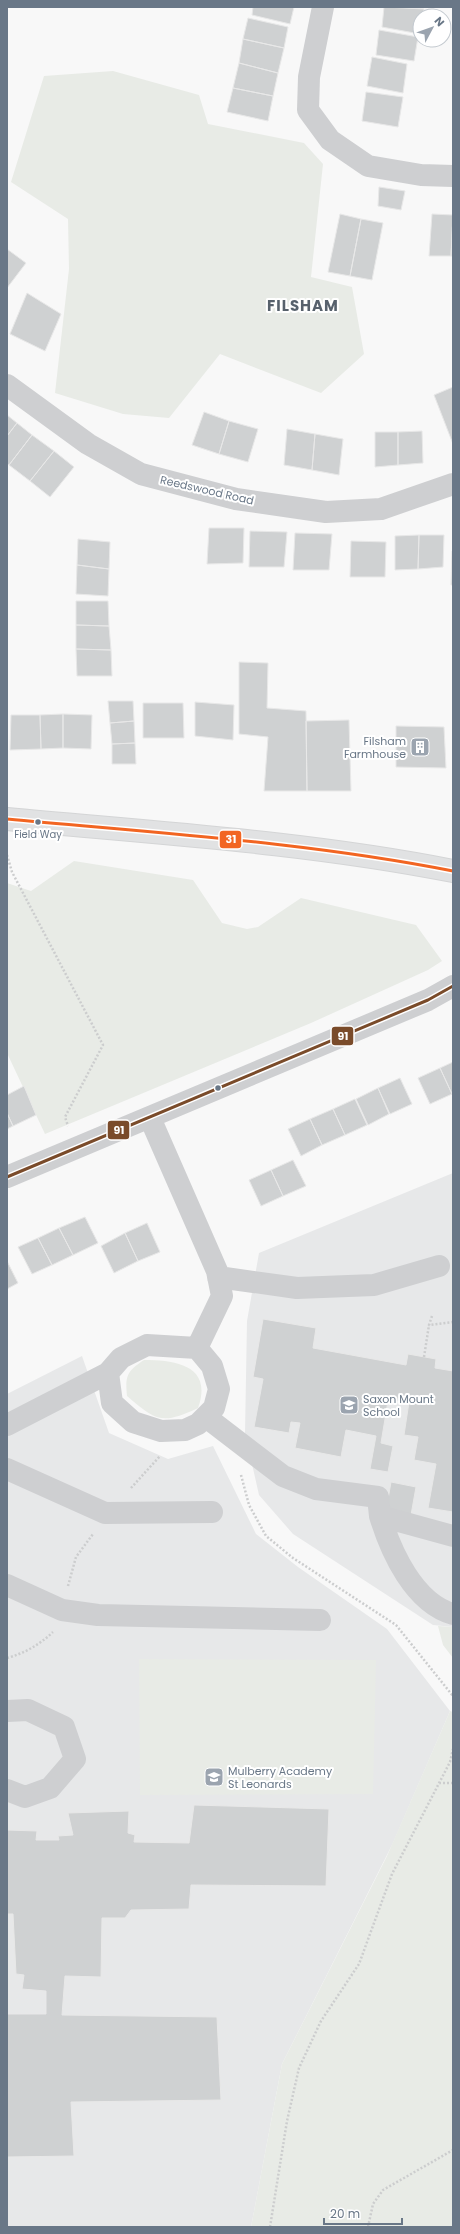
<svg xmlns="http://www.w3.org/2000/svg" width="460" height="2234" font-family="Poppins,sans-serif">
	<rect width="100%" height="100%" fill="#f8f8f8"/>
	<path fill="#e7e8e9" d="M453,1173V1627L433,1625L293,1534L259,1495L245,1433L247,1321L259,1253Z
		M82,1356L109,1433L168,1459L213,1446L256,1534L298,1567L387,1629L450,1711L393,1843L282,2064L251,2227H7V1394Z"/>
	<path fill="#e8ebe6" d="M113,71L199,95L208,124L304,143L323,164L311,277L352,287L364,354L321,393L220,354L169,418L123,414L55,393L69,269L68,219L11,182L44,76Z
		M74,861L193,880L222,923L247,929L258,927L301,898L416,925L442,961L428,970L311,1023L45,1134L7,1053V883L31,891Z
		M144,1360C177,1360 213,1366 198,1408C162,1425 156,1421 127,1396C125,1376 127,1371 144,1360Z
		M438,1626L453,1627V1658L443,1645Z
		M139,1659L376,1660L373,1794L140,1795Z
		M450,1711L453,1712V2227H251L282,2064L387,1856Z"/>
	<path fill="#cfd1d2" stroke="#e8e8e8" d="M253,7H294L290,24L252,15Z
		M384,7L424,9L423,16H420V34L382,27Z
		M248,18L288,27L284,48L243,39Z
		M379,30L418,37L414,61L376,55Z
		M243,39L284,48L278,73L239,63Z
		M372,57L407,64L403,93L367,86Z
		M239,63L278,73L273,96L233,88Z
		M233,88L273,96L268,121L227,112Z
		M366,92L403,97L398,127L362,121Z
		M379,187L405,191L401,210L378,206Z
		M340,214L361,219L350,276L328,272Z
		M432,214L453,215L451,256H429Z
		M453,215V256H451Z
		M361,219L383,223L372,280L350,276Z
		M7,249L26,263L7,288Z
		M27,293L61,314L45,351L10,334Z
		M453,387V444L434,395Z
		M204,412L229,421L219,454L192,445Z
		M7,415L17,423L7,436Z
		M229,421L258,429L248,462L219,454Z
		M17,423L32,435L9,465L7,463V436Z
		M287,429L315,434L312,470L284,465Z
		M422,431L423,463L398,465V432Z
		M375,432H398V465L375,467Z
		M315,434L343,439L339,475L312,470Z
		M32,435L54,451L30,481L9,465Z
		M54,451L74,467L50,497L30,481Z
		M209,528H244L243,563L207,564Z
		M250,531L287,532L284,567H249Z
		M295,533L332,534L329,570H293Z
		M419,535L418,569L395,570V536Z
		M419,535H444L443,567L418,569Z
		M78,539L110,542L109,569L77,565Z
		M351,541L386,542L385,577H350Z
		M453,550V585H451L452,551Z
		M77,565L109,569L108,596L76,594Z
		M76,601H108L109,626L76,625Z
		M76,625L109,626L111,650L76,649Z
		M76,649L111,650L112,676H77Z
		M239,662L268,663L267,708L306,711L307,791H264L268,737L239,734Z
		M108,701H133L134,721L110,723Z
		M195,702L234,705L233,740L195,736Z
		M143,703H183L184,738H143Z
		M63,714L92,715L91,749L63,748Z
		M63,714V748L41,749L40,715Z
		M11,715H40L41,749L10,750Z
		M349,720L351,791H307L306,721Z
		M134,721L135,743L112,744L110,723Z
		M396,726L444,727L446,768L396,767Z
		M135,743L136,764H112V744Z
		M453,1062V1093L452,1094L440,1068Z
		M440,1068L452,1094L430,1104L418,1078Z
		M400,1078L412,1104L390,1114L378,1088Z
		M24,1086L36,1115L13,1126L7,1113V1095Z
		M378,1088L389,1114L368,1125L356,1099Z
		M355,1099L367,1125L345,1135L333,1109Z
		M333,1109L345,1135L322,1145L310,1119Z
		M7,1113L13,1126L7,1129Z
		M310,1119L322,1145L301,1156L288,1129Z
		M293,1160L306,1186L283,1196L271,1170Z
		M271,1170L283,1196L261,1206L249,1180Z
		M85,1217L98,1243L73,1255L59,1228Z
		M147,1223L160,1252L138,1261L125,1233Z
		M59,1228L73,1255L52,1265L38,1238Z
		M125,1233L138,1261L114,1273L101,1246Z
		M38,1238L52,1265L32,1274L18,1247Z
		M7,1261L18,1283L7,1289Z
		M263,1319L316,1328L313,1348L406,1365L408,1354L436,1359L435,1368L453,1371V1512L428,1508L436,1464L414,1460L418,1437L404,1435L409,1402L388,1401L381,1443L393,1446L388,1472L370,1469L376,1436L346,1430L341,1457L295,1448L300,1423L291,1422L289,1433L254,1427L263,1379L253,1377Z
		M391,1482L416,1487L411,1515L386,1511Z
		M194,1805L329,1809L326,1886L191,1885L189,1909L131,1910L125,1918H102L101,1977L65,1976L62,2015L217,2017L221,2100L71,2102L74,2156L7,2157V2014H46V1991L22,1989L24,1975L16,1974L13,1914H7V1830L37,1831L36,1840H59L58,1836L73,1835L68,1813L129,1811L128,1833L135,1835L134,1842L189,1843Z"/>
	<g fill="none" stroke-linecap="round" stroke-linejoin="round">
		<defs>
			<path id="major" d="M7,819C156,833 306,842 453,871"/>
		</defs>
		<use href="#major" stroke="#d4d5d6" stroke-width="24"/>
		<path stroke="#cccdce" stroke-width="2.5" stroke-dasharray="2 2" stroke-linecap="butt" d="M7,855L12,872L103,1045L65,1117L68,1126
			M432,1316L429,1325L453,1322
			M424,1357L429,1325
			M241,1475L249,1505L266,1536L293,1558L396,1625L453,1696
			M131,1488L160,1456
			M68,1586L76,1557L93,1534
			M7,1658C25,1653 39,1645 53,1632
			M439,1783H453
			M270,2227L287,2121L299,2068L321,2021L359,1964L392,1874L450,1762L453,1749
			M368,2227L373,2204L383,2190L453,2150"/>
		<path stroke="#cecfd1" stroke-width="22" d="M323,7L309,77L308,110L330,140L368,166L421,175L453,176
			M7,385L88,444L141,474L236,499L326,512L381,509L453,484
			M150,1118L217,1271L222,1296L197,1348
			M7,1177L428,1000L453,986
			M218,1277L297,1288L374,1285L439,1266
			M147,1345L197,1348L212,1366L219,1389L214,1408L198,1424L185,1430L161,1431L133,1422L112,1403L108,1373L121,1358Z
			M206,1417L283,1476L316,1489L378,1497L380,1516L453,1536
			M7,1425L108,1373
			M7,1469L105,1513L212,1512
			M380,1516C391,1552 414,1603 453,1614
			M7,1585L62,1610L98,1615L320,1620
			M7,1711L28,1710L64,1727L75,1759L50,1788L25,1797L7,1790"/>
		<use href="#major" stroke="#e1e2e3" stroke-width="22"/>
		<defs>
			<path id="bus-1" d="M7,819C156,833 306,842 453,871"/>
			<path id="bus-2" d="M7,1177L428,1000L453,986"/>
		</defs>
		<use href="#bus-1" stroke="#fff" stroke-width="6"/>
		<use href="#bus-2" stroke="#fff" stroke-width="6"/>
		<use href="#bus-1" stroke="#f26522" stroke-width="3"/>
		<use href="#bus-2" stroke="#7a4b2a" stroke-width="3"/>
	</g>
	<defs>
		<symbol id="building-square" viewBox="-11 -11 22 22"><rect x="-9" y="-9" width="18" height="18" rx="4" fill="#9ba4af" stroke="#fff"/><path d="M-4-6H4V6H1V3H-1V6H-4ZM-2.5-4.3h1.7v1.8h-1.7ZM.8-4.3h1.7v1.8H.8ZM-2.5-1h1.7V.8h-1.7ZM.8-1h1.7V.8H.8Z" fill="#fff"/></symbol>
		<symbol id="school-square" viewBox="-11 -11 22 22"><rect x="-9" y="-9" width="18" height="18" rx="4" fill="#9ba4af" stroke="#fff"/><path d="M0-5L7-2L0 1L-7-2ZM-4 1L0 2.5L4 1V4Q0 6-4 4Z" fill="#fff"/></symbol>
	</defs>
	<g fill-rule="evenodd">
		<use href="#building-square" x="409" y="736" width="22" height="22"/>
		<use href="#school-square" x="338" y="1394" width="22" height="22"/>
		<use href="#school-square" x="203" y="1766" width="22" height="22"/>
	</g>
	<g fill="#697787" stroke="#fff" stroke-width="1.5">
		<circle cx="38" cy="822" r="3.5"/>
		<circle cx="218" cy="1088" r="3.5"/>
	</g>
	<g text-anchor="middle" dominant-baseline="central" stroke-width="4" stroke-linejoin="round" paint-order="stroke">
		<g font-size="10" fill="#697787" stroke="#fff">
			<text x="38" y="834">Field Way</text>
		</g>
		<g font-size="11" fill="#697787" stroke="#fff">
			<text transform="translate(207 490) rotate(13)">Reedswood Road</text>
		</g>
		<g font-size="11" fill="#697787" stroke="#fff" text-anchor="start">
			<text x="406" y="741" text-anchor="end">Filsham<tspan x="406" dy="13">Farmhouse</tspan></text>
			<text x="363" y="1399">Saxon Mount<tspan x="363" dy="13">School</tspan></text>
			<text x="228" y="1771">Mulberry Academy<tspan x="228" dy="13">St Leonards</tspan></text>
		</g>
		<g font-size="15" font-weight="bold" letter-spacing="1" fill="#57616c" stroke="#fff">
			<text x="303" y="305">FILSHAM</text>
		</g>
	</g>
	<g stroke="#fff" stroke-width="1.5">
		<rect x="219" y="830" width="23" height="19" rx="4" fill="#f26522"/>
		<rect x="331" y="1026" width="23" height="20" rx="4" fill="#7a4b2a"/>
		<rect x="107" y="1120" width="23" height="20" rx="4" fill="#7a4b2a"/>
	</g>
	<g font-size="11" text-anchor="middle" font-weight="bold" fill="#fff">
		<text x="231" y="843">31</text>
		<text x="343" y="1040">91</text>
		<text x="119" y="1134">91</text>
	</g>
	<rect width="460" height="2234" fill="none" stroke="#697787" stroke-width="16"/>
	<g transform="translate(432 28) rotate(49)"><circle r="19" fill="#ffffff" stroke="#c3c9cf"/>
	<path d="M0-3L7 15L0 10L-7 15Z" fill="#9ba4af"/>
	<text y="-6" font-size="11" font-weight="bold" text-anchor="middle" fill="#697787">N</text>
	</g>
	<path d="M324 2218v6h78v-6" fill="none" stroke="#697787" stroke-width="2"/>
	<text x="330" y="2218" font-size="12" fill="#697787" stroke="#ffffff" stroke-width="3" paint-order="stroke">20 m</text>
</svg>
